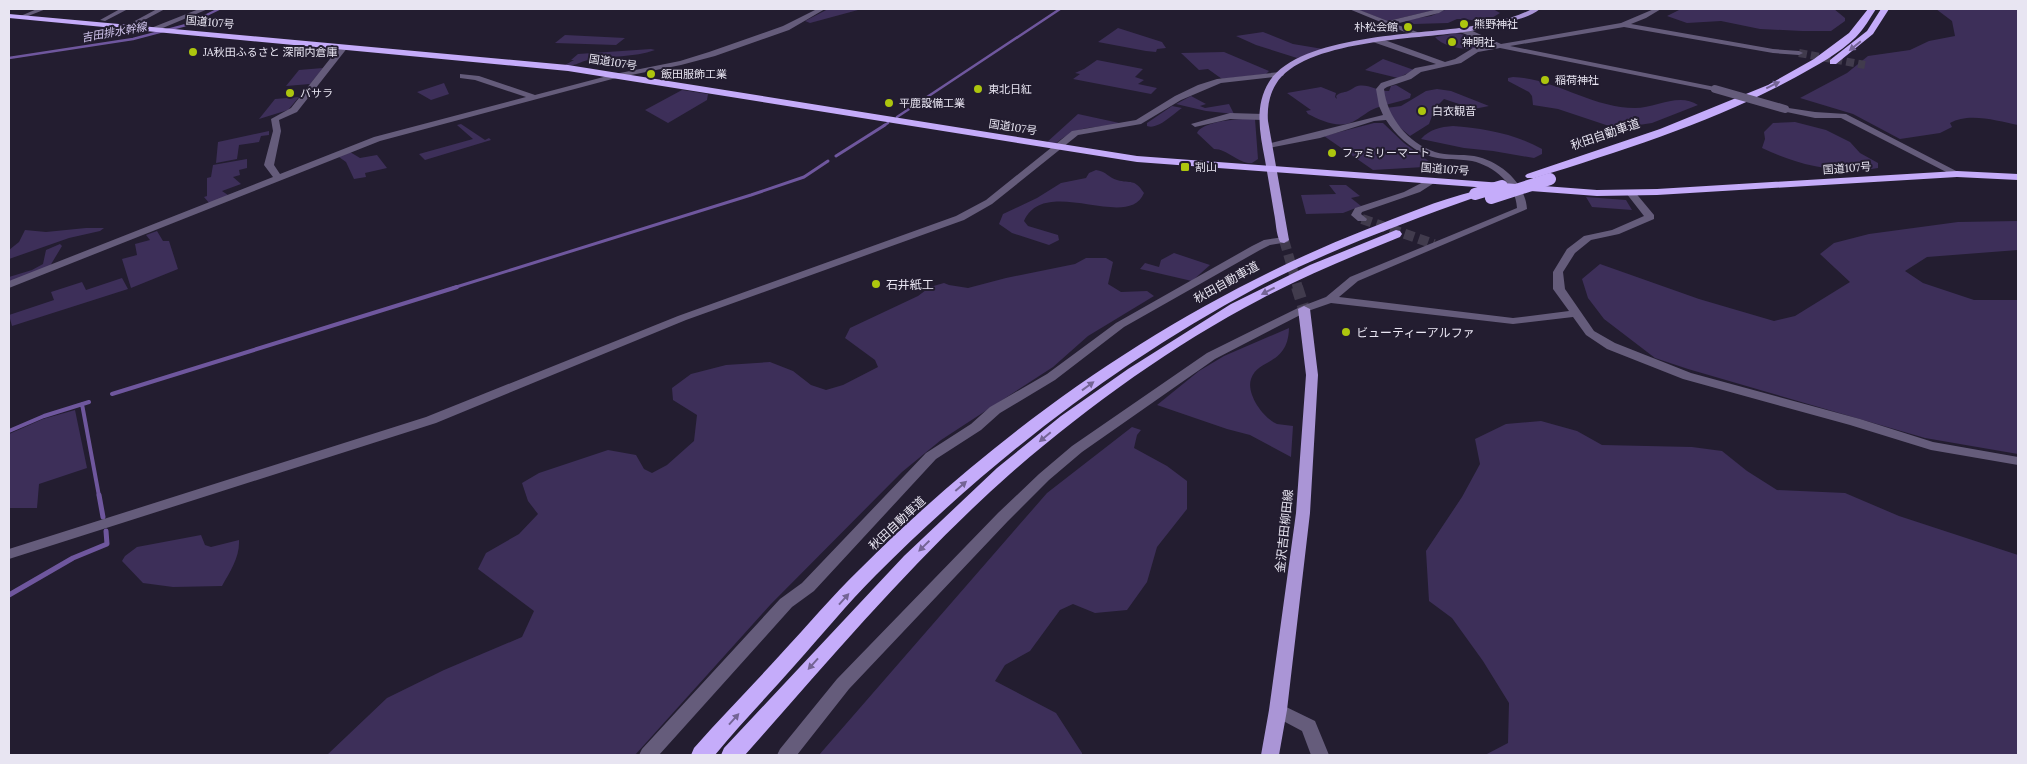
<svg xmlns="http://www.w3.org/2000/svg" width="2027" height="764" font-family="Lora,'Noto Sans JP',serif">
	<rect width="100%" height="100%" fill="#231d30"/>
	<path fill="#3d2f59" d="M828,9H856L858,10L810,23L805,21Z
		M1356,9H1439L1388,21Z
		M1447,9H1493L1500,13L1485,22L1464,19H1457L1448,23L1414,24L1405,20L1431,16Z
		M1681,9H1834L1845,18V21L1831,31H1802L1760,29L1721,21L1687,23L1667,16Z
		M1936,9H2018V125C1998,121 1969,112 1950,123L1952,127L1940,133L1900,139L1853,114L1800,98L1847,73L1868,56L1910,50L1929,41L1955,36L1952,21Z
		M1118,28L1162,42L1166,48L1157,49L1156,52L1146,51L1098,42Z
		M1263,32L1293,44L1323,49L1297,58L1256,45L1236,36Z
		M1456,33L1474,37L1480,42L1479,48C1467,51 1443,47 1435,37Z
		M565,35L625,38L616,45L555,43Z
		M651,49L655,50C634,58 610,55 588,60C579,62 575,67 565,65L574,60H571L578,54Z
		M1224,52L1269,71L1266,74L1222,79L1208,69L1199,70L1181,53Z
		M1383,59L1414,70L1398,78L1365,70Z
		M1097,60L1143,69L1135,77L1144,80L1138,84L1157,88L1151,94L1073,79L1080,74L1075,73L1084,69Z
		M323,68L310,84L286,86L299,70Z
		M1513,77C1554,78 1592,108 1635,108C1656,108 1679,92 1698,105L1652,123L1626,127H1612L1558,109L1533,105L1532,96L1529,92L1508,81V78Z
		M444,83L449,94L431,100L417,92Z
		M1396,85L1411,94L1410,98C1399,102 1387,104 1376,108C1368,111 1363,116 1356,120C1341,130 1322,121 1308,114L1306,111L1311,110L1287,93L1321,87L1336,93L1335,97L1337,99L1336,96C1340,92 1343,93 1348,91C1351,90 1353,88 1355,87C1366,82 1378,92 1389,91L1391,86Z
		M1437,89L1451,91L1489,106L1474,109L1444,99L1435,108L1429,124L1410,136L1398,126L1386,108L1401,106L1426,91Z
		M682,90L708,94L707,100L668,123L645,110Z
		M1191,96L1206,104L1200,106L1205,108L1229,104L1234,114L1206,111L1176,104Z
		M299,97L288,110L259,119L275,99Z
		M1172,106L1182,108C1173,114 1158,130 1147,126V123Z
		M1078,114L1124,124C1093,129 1081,123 1055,144L1046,143Z
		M1255,119L1258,159L1252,163C1238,164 1228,149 1214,149L1197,133C1202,121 1242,118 1255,119Z
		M1795,122L1826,130L1850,142L1860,153L1878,163V168C1839,175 1797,165 1762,148L1765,139L1764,132L1773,123Z
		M1374,123H1383L1404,143L1430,162L1431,165L1424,167L1373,170L1324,136Z
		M461,124L485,140L489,138L491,140L425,160L419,154L473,139L457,125Z
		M1453,126C1482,128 1516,134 1542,149V154L1534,158L1493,151L1464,148L1421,139C1430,129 1440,127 1453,126Z
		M269,131V135L261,136L259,142L239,145L237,159L216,163L218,142Z
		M350,152L360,158L377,155L387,168L365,173L366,177L354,179L346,162L339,157Z
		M247,159V168L239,170L240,175L233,177L241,184L222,191L231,197L210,204L204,197L207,196V178L211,177L213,165Z
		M1096,170C1106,171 1109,178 1117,180C1131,184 1134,178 1144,193C1128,232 1045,174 1024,221L1028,226L1058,235L1059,240L1049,245L1012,233L999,224L1003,214L1037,198L1061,183L1086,178L1089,173Z
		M1329,185H1346L1360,196L1351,198L1361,206L1343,213L1306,214L1301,195L1336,194Z
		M1586,197L1626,200L1632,210L1592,207Z
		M2018,221V250L1927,257L1905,271L1923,283L1974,300H2018V454L1925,438L1688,369L1655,358L1604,319L1588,298L1582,279L1600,264L1699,299L1774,321L1795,316L1850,282L1820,254L1834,243L1869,234L1958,222Z
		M86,228H104L100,231L69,238L9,259V250L19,242L25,230L46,232Z
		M157,231L163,241H169L178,269L131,288L122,259L137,255L135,244L150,240L146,235Z
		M60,244L62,246L50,266L9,283V277L32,270L43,264L46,250Z
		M1174,253L1210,265L1192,281L1140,269L1145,263L1159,267L1161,260Z
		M1086,258H1106L1113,262L1108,284L1121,292L1147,291L1154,296L1088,336L1053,367L941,440L902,472L771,604L635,755H327L387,698L444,670L522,637L534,611L478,569L486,553L519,534L538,514L528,501L522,483L539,473L608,450L636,455L644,469L652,473L667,465L694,441L697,415L673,400L672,388L691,374L726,365L770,362L793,371L811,385L826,390L843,385L878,367L875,360L845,338L850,328L918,296L930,287L944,283L949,285L968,288L1006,278L1075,264Z
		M122,278L128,289L12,326L9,315L54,300L51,292L82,282L86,290Z
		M1289,328C1288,366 1258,358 1251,379C1246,394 1263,418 1277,424C1282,425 1288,425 1293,426L1291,457L1250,435L1227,429L1157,405L1199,371L1224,356Z
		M75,410L87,468L39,484L37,508H9V434L43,419Z
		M1541,421L1577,431L1602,445L1692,447L1722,451L1747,471L1777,490L1845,493L1899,516L2018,555V755H1485L1508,743L1509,703L1483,661L1452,618L1429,601L1426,551L1462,497L1480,464L1475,439L1506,424Z
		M1132,427L1141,430L1137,435L1134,448L1167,466L1187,481V509L1157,547L1147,582L1127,610L1095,613L1073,604L1060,610L1030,651L1005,665L995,681L1056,713L1082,753V755H819L1047,493Z
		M201,535L205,545L211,547L239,540C240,557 230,572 222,586L173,587L143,583L122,561L125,556L137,547Z"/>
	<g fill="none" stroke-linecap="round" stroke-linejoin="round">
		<path stroke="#6f579e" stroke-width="2.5" d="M9,58L133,39L186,25L219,9
			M897,117L1060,9
			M883,126L888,123"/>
		<path stroke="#6f579e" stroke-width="3" d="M836,156L885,125
			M453,288L751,195L804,177L828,161"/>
		<path stroke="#6f579e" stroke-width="4" d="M112,394L457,287
			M82,404L99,496
			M9,431L44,416L89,402"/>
		<path stroke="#6f579e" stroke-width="5" d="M99,495L103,517
			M9,595L73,558L107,544L106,531"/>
		<path stroke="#413b4d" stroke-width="8" stroke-dasharray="8 4" stroke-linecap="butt" d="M1799,53L1865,65"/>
		<path stroke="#413b4d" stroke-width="10" stroke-dasharray="10 5" stroke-linecap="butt" d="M1362,219L1434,244"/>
		<path stroke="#413b4d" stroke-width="10" stroke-dasharray="10 5" stroke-linecap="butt" d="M1284,240L1298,288"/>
		<path stroke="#413b4d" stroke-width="12" stroke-dasharray="12 6" stroke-linecap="butt" d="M1297,287L1304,309"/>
		<path fill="#655c7b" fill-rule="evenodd" d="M37,9H46L23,18L18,17Z
			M120,9H128L105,21L100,20Z
			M157,9H165L137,24L131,23Z
			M199,9H208L158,30L151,28Z
			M817,9H825L789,30L715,56L681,65L616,78L380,141L9,288V281L273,177L264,165L273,131L271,119L291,108L341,45L348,47L297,112L279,120L281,131L274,165L280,174L374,137L526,97L475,80L460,78V74L479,76L535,95L615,74L680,61L709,52L783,26Z
			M1349,9H1357L1388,21L1438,9H1446L1439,13L1395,24L1420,33V37H1417Z
			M1654,9H1661L1646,18L1631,24L1773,49L1799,51L1803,53L1799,55L1773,53L1624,27L1510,46L1715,87L1719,89L1715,91L1500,48L1478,52L1461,63L1421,72L1411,79L1387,87L1384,89C1387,117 1408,143 1435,152C1447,156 1461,154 1474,156C1500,161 1525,182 1527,209L1358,281L1339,297L1513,318L1569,311L1553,289V272L1567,249L1584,236L1612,230L1644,216L1626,193L1631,190L1634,191L1654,215V219L1619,234L1591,240L1575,253L1563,272L1565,289L1594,331L1615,343L1691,373L1860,419L1933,442L2018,457V465L1931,450L1850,425L1683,379L1607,349L1586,335L1573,317L1513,324L1331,303L1308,311L1215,359L1082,452L1049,480L1008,521L849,689L797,755H777L780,749L837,679L998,513L1039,474L1072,446L1207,353L1300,307L1326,297L1350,277L1517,208C1516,184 1494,166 1472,161C1457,158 1441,161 1426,155C1410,148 1395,134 1386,120L1374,121L1320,138L1263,149V145L1383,115L1379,106L1376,89L1381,83L1405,75L1415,68L1436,64L1373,42V38H1379L1445,62L1455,59L1473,48L1492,45L1460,32V28H1466L1501,44L1621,23Z
			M1280,72L1284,74L1283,76L1221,83L1181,100L1141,124L1078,135L992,204L964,220L686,320L436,423L9,559V549L426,417L678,316L956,216L986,200L1072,131L1136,120L1175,96L1198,85L1217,79Z
			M1782,107L1815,112L1846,114L1962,174L1960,176H1954L1841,118H1815L1782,111Z
			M1230,113L1263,114L1267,117L1263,120L1230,119L1195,127L1191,124Z
			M1431,178L1436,181L1434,183L1420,192L1362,212L1361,214L1367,219L1366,221H1358L1351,215L1355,208L1404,192Z
			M1284,237L1288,238L1289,240L1288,242L1270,245L1260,250L1124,327L1055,380L1000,413L981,430L936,459L814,591L792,607L659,755H639L642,749L780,599L802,583L926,453L971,424L990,407L1047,374L1116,323L1252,246L1264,240Z
			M1278,703L1315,721L1329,755H1311L1302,731L1272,715L1269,710L1272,705Z"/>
		<path fill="#aa95d6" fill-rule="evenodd" d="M1532,9H1540C1532,16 1519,19 1509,22C1494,27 1479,30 1464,32C1417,39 1303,40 1276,84C1269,95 1267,109 1268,121L1289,240L1284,243L1280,242C1276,234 1276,222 1274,213C1271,195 1268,177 1265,160C1260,134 1254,106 1269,82C1299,35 1416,35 1466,27C1489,24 1512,19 1532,9Z
			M1304,306L1310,309L1318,375L1310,513L1287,710L1279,755H1261L1269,710L1296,513L1306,375L1298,309Z"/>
		<path fill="#c5acfa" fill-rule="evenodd" d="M1868,9H1876C1870,18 1864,29 1856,37C1840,53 1816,66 1796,77C1714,122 1624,150 1535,178H1527L1525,176L1527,174L1660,129L1768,85L1814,59L1849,33Z
			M1881,9H1889L1873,34L1836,64H1830V60L1867,31Z
			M9,14L568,65L1137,156L1597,190L1657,189L1957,171L2018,174V180L1957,177L1657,195L1597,196L1137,162L568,71L9,18Z
			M1475,191L1479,192L1481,194L1479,196C1403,223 1327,251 1256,288C1115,363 988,463 876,575C847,604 822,635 795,665C769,695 740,724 715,755H691L694,748C722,716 752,686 780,655C807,626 832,596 860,569C1004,425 1175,305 1365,230C1401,216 1438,200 1475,191Z
			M1396,230L1400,231L1402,234L1400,237C1353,256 1306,275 1261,299C1171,346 1086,408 1010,474C914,559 830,659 745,755H721L724,748L904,556L997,468L1061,416L1128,369L1231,304L1310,265Z"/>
		<path stroke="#655c7b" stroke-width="8" d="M1715,89L1785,109"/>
		<path stroke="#c5acfa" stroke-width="12" d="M1475,194L1502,186
			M1491,198L1550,179"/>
	</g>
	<defs><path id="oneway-solid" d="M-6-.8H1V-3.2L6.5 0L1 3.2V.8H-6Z" transform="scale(1.25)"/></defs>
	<g fill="#746495">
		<use href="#oneway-solid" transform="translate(1855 46) rotate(141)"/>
		<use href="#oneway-solid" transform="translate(1773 85) rotate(-26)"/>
		<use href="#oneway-solid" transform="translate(1268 291) rotate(153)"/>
		<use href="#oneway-solid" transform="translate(1088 386) rotate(-36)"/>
		<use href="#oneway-solid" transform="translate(1045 437) rotate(140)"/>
		<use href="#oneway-solid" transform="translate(961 486) rotate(-41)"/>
		<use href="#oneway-solid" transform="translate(924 546) rotate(136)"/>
		<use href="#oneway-solid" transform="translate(844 599) rotate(-48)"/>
		<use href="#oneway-solid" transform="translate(813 664) rotate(132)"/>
		<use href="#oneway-solid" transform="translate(734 719) rotate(-48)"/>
	</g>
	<g fill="#adc60e" stroke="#231d30" stroke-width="2">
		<circle cx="1464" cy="24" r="5"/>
		<circle cx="1408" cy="27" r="5"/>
		<circle cx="1452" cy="42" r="5"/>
		<circle cx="193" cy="52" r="5"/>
		<circle cx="651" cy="74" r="5"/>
		<circle cx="1545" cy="80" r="5"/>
		<circle cx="978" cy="89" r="5"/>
		<circle cx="290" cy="93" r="5"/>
		<circle cx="889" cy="103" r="5"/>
		<circle cx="1422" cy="111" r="5"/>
		<circle cx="1332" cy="153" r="5"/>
		<rect x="1180" y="162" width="10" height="10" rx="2.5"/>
		<circle cx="876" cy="284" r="5"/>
		<circle cx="1346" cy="332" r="5"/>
	</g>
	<g text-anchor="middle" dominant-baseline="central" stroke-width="4" stroke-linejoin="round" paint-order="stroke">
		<g font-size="11" fill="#e8e5f2" stroke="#231d30">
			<text transform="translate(210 22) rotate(5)">国道107号</text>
			<text transform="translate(613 62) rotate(9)">国道107号</text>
			<text transform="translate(1013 127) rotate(9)">国道107号</text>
			<text transform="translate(1847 168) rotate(-4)">国道107号</text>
			<text transform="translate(1445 169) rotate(4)">国道107号</text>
		</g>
		<g font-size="11" fill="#e8e5f2" stroke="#231d30" text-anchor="start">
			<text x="1474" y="24">熊野神社</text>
			<text x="1398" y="27" text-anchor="end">朴松会館</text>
			<text x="1462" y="42">神明社</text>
			<text x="203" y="52">JA秋田ふるさと 深間内倉庫</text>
			<text x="661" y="74">飯田服飾工業</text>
			<text x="1555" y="80">稲荷神社</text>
			<text x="988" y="89">東北日紅</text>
			<text x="300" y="93">バサラ</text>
			<text x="899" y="103">平鹿設備工業</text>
			<text x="1432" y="111">白衣観音</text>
			<text x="1342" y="153">ファミリーマート</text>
			<text x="1195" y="167">割山</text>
		</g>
		<g font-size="11" font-style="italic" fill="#d4c8f1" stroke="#231d30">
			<text transform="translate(114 32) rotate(-10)">吉田排水幹線</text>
		</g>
		<g font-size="12" fill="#e8e5f2" stroke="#231d30">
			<text transform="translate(1605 134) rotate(-19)">秋田自動車道</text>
			<text transform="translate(1226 282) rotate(-29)">秋田自動車道</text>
			<text transform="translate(897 523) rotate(-43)">秋田自動車道</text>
			<text transform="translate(1284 531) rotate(-84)">金沢吉田柳田線</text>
		</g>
		<g font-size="12" fill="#e8e5f2" stroke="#231d30" text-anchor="start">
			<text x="886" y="284">石井紙工</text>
			<text x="1356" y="332">ビューティーアルファ</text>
		</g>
	</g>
	<rect width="2027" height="764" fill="none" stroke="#e8e5f2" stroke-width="20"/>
</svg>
